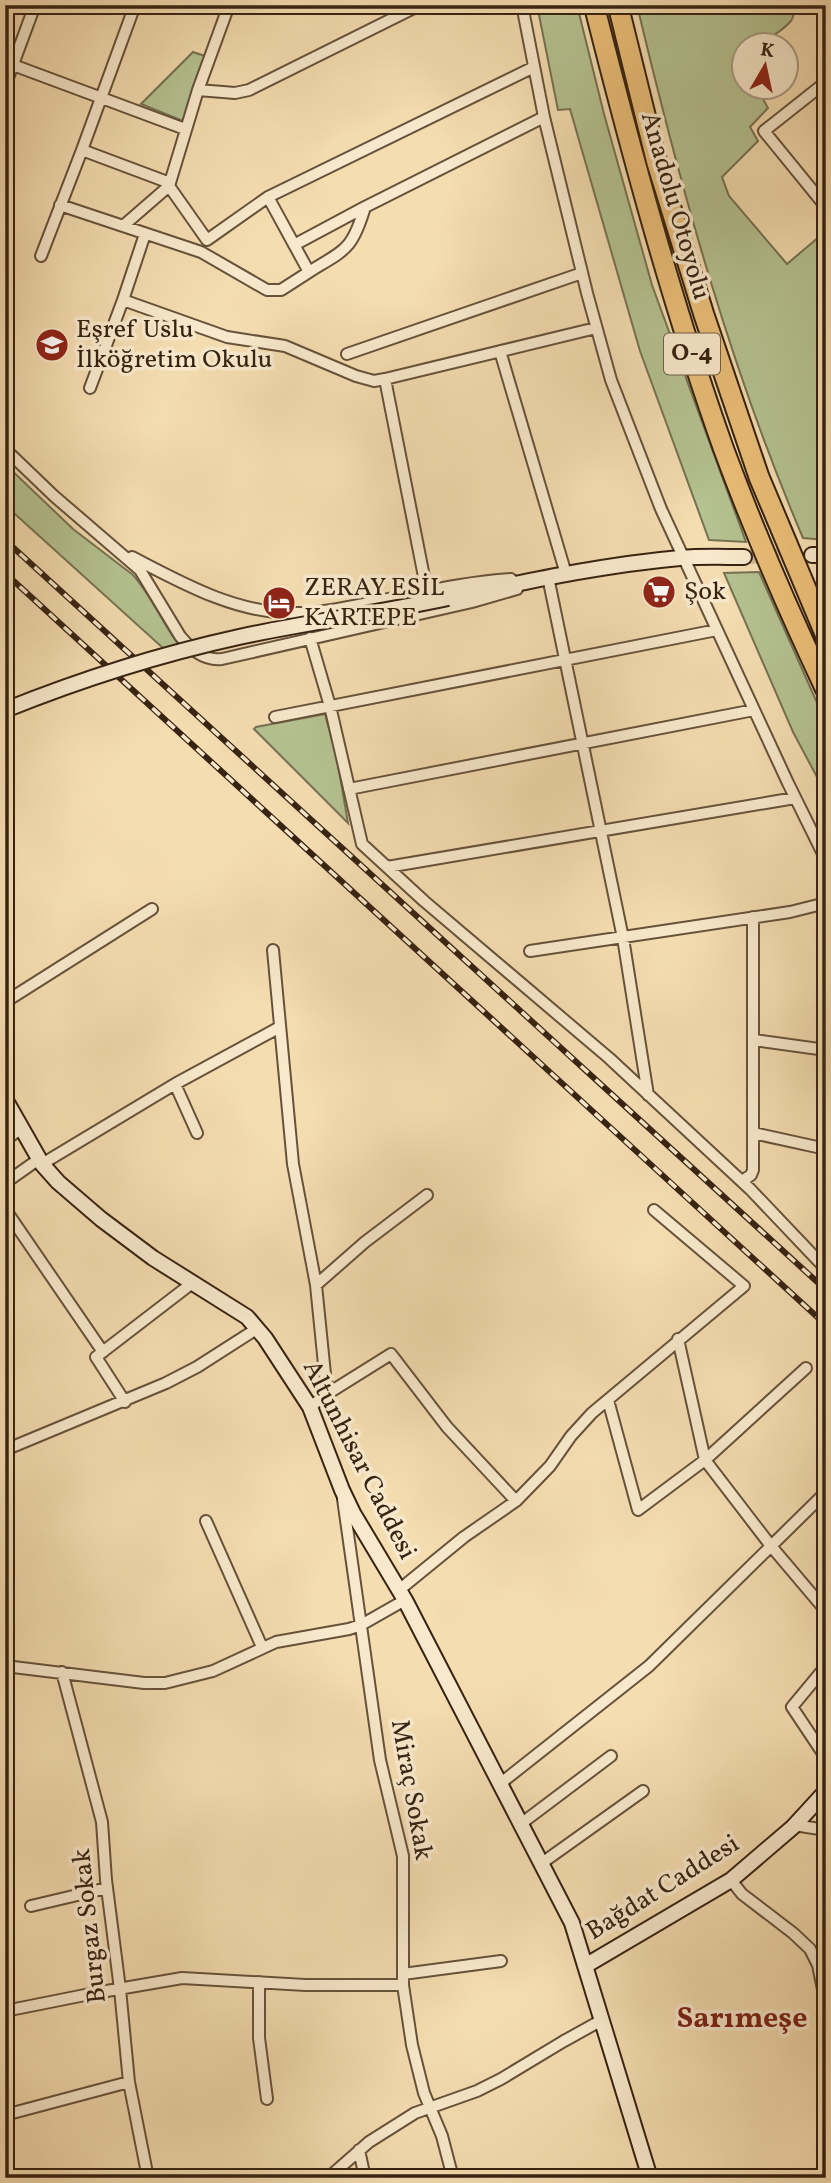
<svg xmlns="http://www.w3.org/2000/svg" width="831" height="2183" font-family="Vollkorn,serif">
	<rect width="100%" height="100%" fill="#f4ddb1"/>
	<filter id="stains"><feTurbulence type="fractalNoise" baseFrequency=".00286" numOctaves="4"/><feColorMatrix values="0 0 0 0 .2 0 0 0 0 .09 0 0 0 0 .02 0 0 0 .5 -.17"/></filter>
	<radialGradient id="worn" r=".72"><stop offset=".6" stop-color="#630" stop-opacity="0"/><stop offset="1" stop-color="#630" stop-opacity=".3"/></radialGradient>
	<path fill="#b5c291" stroke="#767252" stroke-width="2" d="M537,5H577L604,114L652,285L746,542L709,540L640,351L570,109L558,110Z
		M637,5H795C794,11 794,18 790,22C780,33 758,46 744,46L743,48L739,51L743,61L744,88H757L768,108L750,127L758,141L722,177L729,196L787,264L826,231V339L819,343L826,354V540L803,538C730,367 680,186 637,5Z
		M193,52L205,56L183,121L141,104Z
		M5,464L73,529L133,575C152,596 162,623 179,645L164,649L5,505Z
		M759,572L826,723V794L793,732L724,573Z
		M325,714L337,759L348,823L254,729L256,727Z"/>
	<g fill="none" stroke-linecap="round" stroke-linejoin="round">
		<path stroke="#ceb891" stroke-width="14" stroke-dasharray="14 7" stroke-linecap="butt" d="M744,557L812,555"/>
		<defs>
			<path id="street" d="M229,5L198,90L169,186L207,240L268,197L534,67
				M522,5L544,117L587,293L611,380L661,509L788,783L826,860
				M5,62L185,129
				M826,82L764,131L826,207
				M5,86L35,5
				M198,90L235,93L249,90L420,5
				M82,150L170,183
				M268,197L309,272C346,249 352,250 365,207
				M60,205L201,252L267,290H281L309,272
				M123,226L169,186
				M294,245L365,207L544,117
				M41,256L82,150L135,5
				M123,300L227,337L285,346L356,376L374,381L385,379
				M500,351L566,574
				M347,354L582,273
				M90,388L123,300L145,234
				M5,449L54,496L140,570L180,636C191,649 203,661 222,659L472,602L517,589
				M132,557C182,583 235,613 293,613C319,613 343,608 368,603C415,594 463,582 511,579
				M548,577L623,938L648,1095
				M427,592L385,379L596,328
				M310,638L330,706L362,844L424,901L609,1058L750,1189L826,1269
				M275,717L717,630
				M349,789L754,710
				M387,867L795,798
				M753,917V1133L826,1149
				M273,950L293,1164L316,1285L327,1394L310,1407
				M530,951L790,912L826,903
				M5,1002L152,909
				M754,1040L826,1050
				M175,1084L197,1133
				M5,1140L22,1128
				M42,1164L175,1084L280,1027
				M742,1181L751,1175L753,1170V1133
				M5,1183L39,1159
				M5,1209L103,1352
				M316,1285L365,1242L427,1195
				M806,1368L705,1460L771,1546L826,1611
				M327,1394L391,1354L447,1427L516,1501
				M608,1400L638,1510L705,1460L678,1339
				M125,1402L96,1357L191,1284
				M5,1450L166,1383L197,1367L258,1328
				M343,1499L380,1760L403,1856V1985L412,2045L424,2093L442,2136L453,2178
				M206,1521L262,1647
				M399,1590L464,1537L516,1501L550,1466L571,1436L592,1413L744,1286L654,1210
				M5,1666L144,1683H165L213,1671L276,1642L349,1629L361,1625L405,1600
				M826,1666L792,1707L826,1758
				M62,1672L102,1822L106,1880L120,1989L129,2082L148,2178
				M501,1783L649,1666L826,1492
				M522,1823L611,1756
				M794,1825L826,1830
				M542,1863L643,1791
				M731,1880L742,1894L793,1933L810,1949L818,1965L826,2004
				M31,1906L107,1888
				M403,1974L501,1961
				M259,1982V2038L267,2099
				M5,2011L95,1993L182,1978L305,1985H403
				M5,2115L129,2082
				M359,2150L365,2178
				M328,2178L369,2142L415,2113L477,2091L501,2079L564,2041L602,2020"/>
			<path id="secondary" d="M812,555H826
				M448,598C525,582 601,565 680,558C701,556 723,557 744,557
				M5,1099L42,1164L58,1182L101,1219L153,1258L247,1317L265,1338L310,1407L342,1490L353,1513L405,1600L572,1923L650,2178
				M585,1966L731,1880L793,1827L826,1791"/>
			<path id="highway" d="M594,5C632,155 672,304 724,450C754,531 789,612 826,690
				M618,5L657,163L704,315L759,477L826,636"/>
		</defs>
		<use href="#street" stroke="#66523a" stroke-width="14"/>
		<use href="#secondary" stroke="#372312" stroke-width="18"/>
		<use href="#highway" stroke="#372312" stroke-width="23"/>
		<use href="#street" stroke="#f8e9cc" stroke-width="10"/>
		<use href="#secondary" stroke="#f8e9cc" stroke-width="14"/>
		<use href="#highway" stroke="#eabe78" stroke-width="19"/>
		<defs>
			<path id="rail" d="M5,540L826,1290
				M5,573L826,1325"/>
		</defs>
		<use href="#rail" stroke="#372312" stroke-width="6"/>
		<use href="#rail" stroke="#f8e9cc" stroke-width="3.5" stroke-dasharray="10" stroke-linecap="butt"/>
		<defs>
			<path id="secondary-bridge" d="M5,710C82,679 157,655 239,637C308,622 379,613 448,598"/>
		</defs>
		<use href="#secondary-bridge" stroke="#372312" stroke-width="18" stroke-linecap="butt"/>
		<use href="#secondary-bridge" stroke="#f8e9cc" stroke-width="14"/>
	</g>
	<defs>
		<symbol id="school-disc" viewBox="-11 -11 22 22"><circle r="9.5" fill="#8f2418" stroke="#f8e9cc"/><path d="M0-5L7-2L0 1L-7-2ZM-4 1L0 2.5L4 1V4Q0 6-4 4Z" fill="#fff"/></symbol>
		<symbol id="supermarket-disc" viewBox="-11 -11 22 22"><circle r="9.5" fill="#8f2418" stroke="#f8e9cc"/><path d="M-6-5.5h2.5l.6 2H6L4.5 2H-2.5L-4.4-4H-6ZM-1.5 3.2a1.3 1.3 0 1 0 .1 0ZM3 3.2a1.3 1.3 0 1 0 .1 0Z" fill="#fff"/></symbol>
		<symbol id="hotel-disc" viewBox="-11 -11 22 22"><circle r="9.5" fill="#8f2418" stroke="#f8e9cc"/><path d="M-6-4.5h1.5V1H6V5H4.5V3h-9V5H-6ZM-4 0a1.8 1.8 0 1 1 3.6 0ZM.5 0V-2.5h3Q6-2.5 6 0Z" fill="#fff"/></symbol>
	</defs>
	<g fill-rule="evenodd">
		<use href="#school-disc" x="33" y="326" width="38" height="38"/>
		<use href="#supermarket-disc" x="640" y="573" width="38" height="38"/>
		<use href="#hotel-disc" x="260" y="584" width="38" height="38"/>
	</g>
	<g text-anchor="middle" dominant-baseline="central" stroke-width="7" stroke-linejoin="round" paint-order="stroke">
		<rect fill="#f8e9cc" stroke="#715e4a" stroke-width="2" x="664" y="333.5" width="56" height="41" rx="5"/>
		<g font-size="24" font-weight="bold" fill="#372312">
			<text x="692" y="354">O-4</text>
		</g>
		<g font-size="26" fill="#372312" stroke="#f8e9cc">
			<text transform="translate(675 206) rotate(74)">Anadolu Otoyolu</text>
			<text transform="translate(359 1460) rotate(63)">Altunhisar Caddesi</text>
			<text transform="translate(411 1790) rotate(80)">Miraç Sokak</text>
			<text transform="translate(663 1888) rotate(-32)">Bağdat Caddesi</text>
			<text transform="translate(90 1926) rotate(-96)">Burgaz Sokak</text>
		</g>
		<g font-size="26" fill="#372312" stroke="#f8e9cc" text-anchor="start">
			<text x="76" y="330">Eşref Uslu<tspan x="76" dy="30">İlköğretim Okulu</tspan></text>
			<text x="304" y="588">ZERAY ESİL<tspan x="304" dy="30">KARTEPE</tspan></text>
			<text x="684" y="592">Şok</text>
		</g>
		<g font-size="30" font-weight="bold" fill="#7a1f14" stroke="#f8e9cc">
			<text x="742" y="2019">Sarımeşe</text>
		</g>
	</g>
	<rect width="831" height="2183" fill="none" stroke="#f4ddb1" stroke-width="28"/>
	<rect x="7" y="7" width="817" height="2169" fill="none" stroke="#372312" stroke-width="3.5"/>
	<rect x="14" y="14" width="803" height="2155" fill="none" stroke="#372312" stroke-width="2"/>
	<g transform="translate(765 66) rotate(9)"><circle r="33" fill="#f8e9cc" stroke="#ab9a82" stroke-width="2"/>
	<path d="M0-5L12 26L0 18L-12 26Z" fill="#8f2418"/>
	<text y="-10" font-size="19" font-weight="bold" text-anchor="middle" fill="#372312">K</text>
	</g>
	<rect width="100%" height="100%" filter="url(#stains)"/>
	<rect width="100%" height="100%" fill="url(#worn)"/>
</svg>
